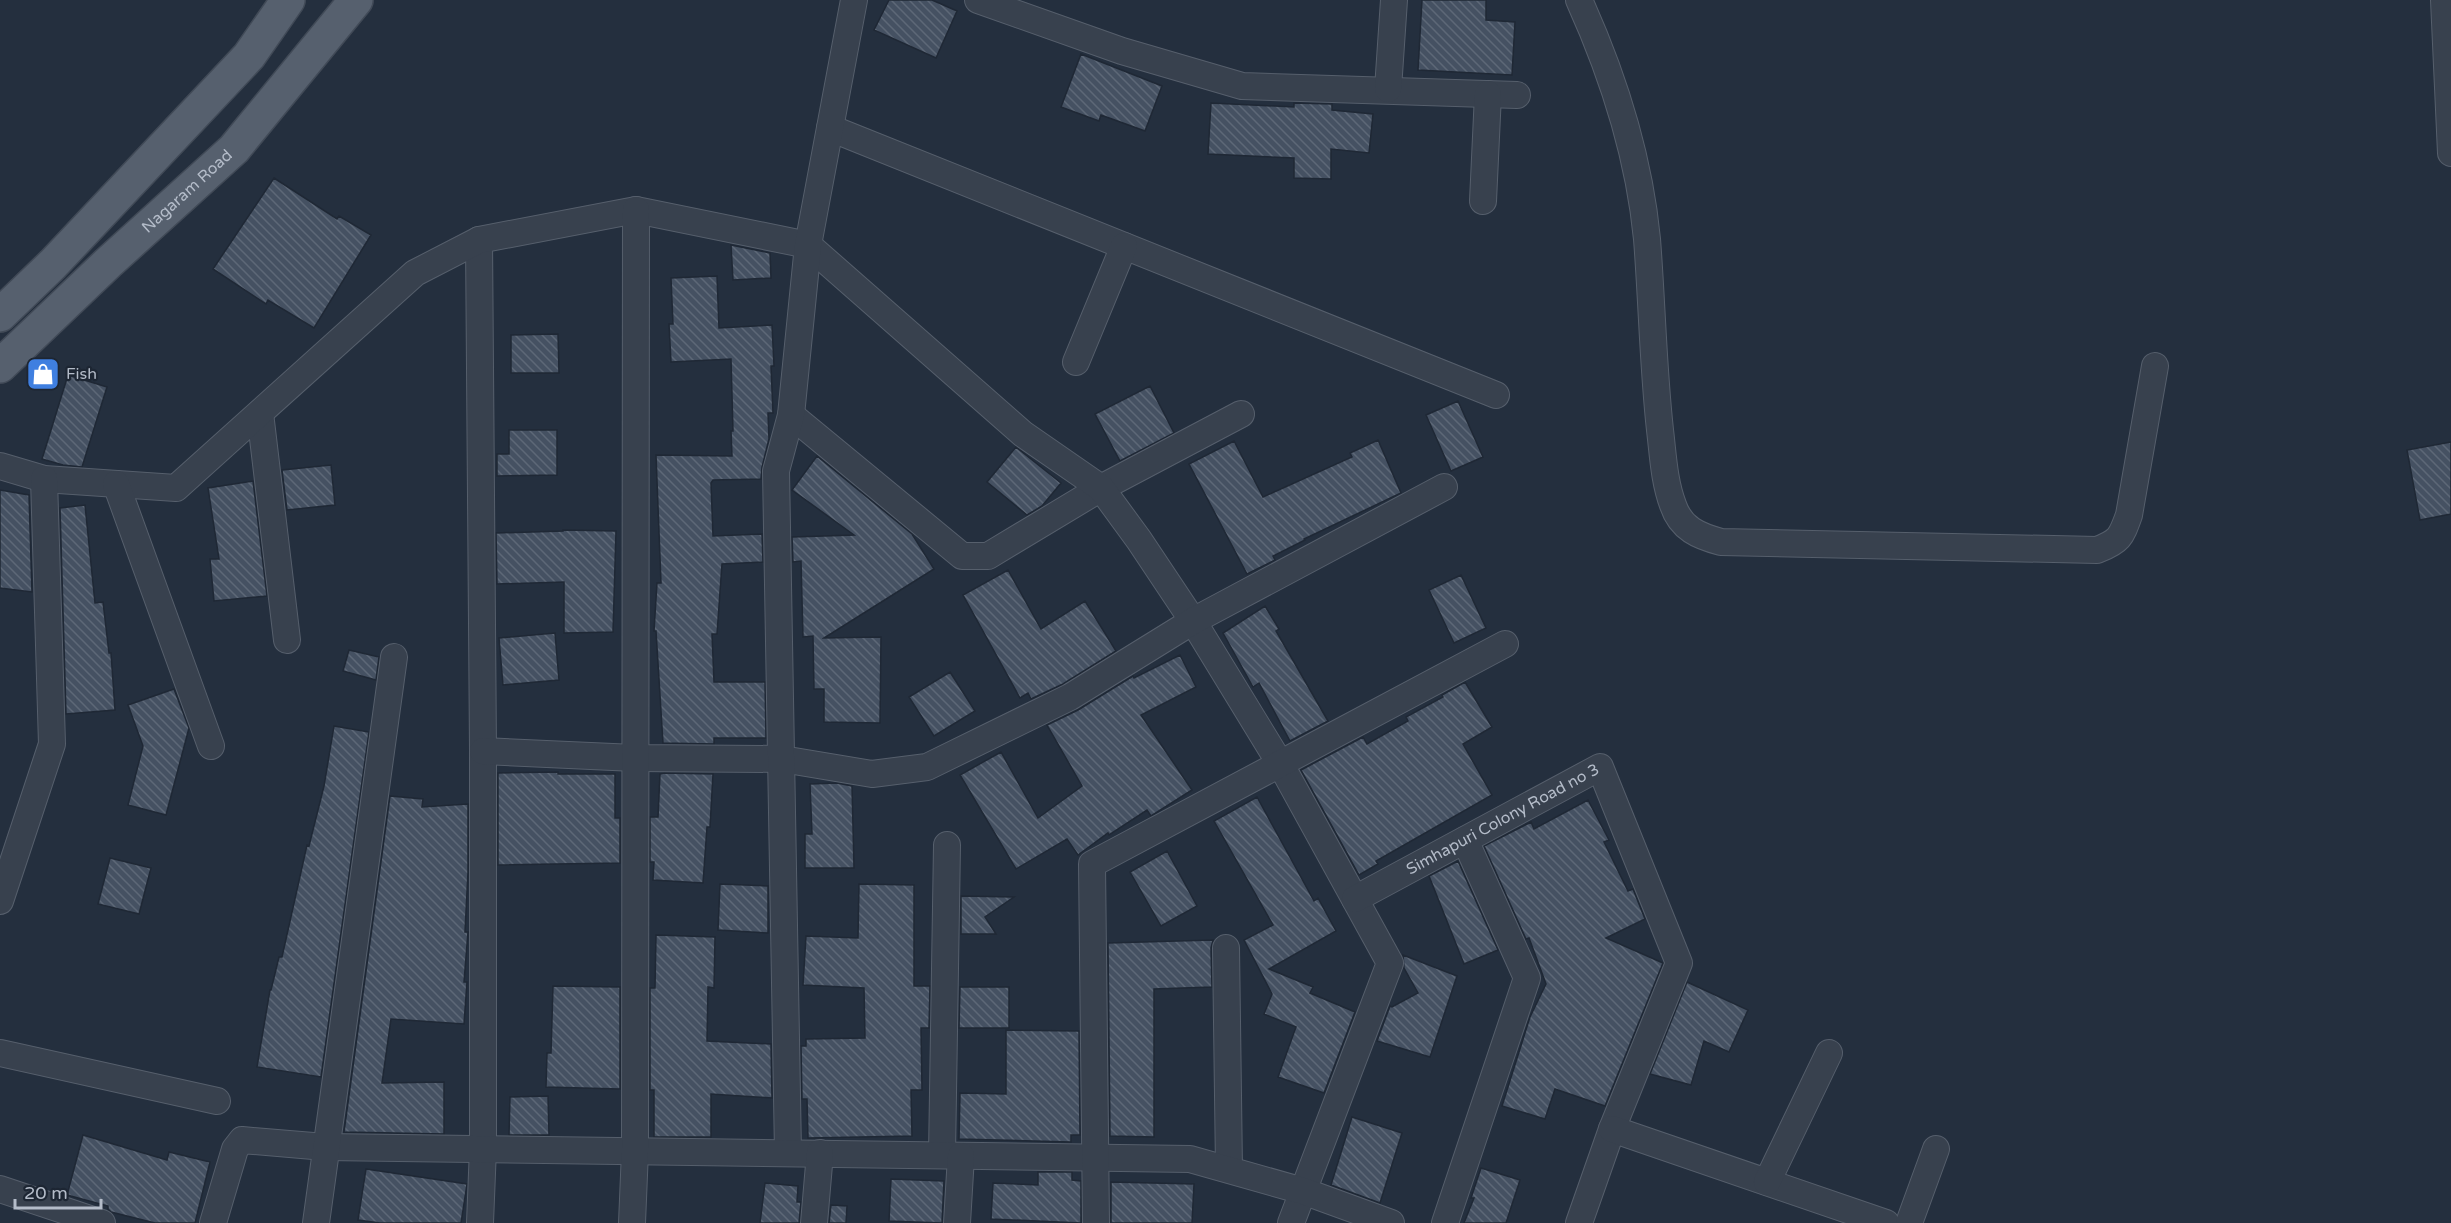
<svg xmlns="http://www.w3.org/2000/svg" width="2451" height="1223" font-family="'Varela Round',sans-serif">
	<defs>
		<pattern id="building-back-hatch" width="6" height="6" patternUnits="userSpaceOnUse" patternTransform="scale(1.5)"><rect width="6" height="6" fill="#455162"/><path d="M-1 5l2 2M0 0l6 6M5-1l2 2" fill="none" stroke="#5d6877"/></pattern>
	</defs>
	<rect width="100%" height="100%" fill="#242f3e"/>
	<path fill="url(#building-back-hatch)" stroke="#1f2835" stroke-width="1.5" d="M889,0H932L957,11L936,58L874,30Z
		M1422,0H1486V20L1515,22L1512,75L1418,70Z
		M1081,54L1162,86L1145,131L1101,115L1099,121L1061,107Z
		M1211,103L1294,107V103L1332,104V110L1373,114L1369,153L1331,149V179L1294,178V158L1208,154Z
		M274,178L337,219L339,216L371,235L314,328L268,300L266,304L213,269Z
		M731,245L770,253L771,278L733,280Z
		M717,276L719,328L772,325L774,366H771L773,413H768L769,439L762,467L761,479L713,480L711,483L713,536L762,534L763,562L722,564L717,634H712L714,682H765L766,738H714V744L663,743L656,631H654L657,583H661L656,455L732,456L731,431H733L731,359L671,362L669,324H673L671,278Z
		M558,334L559,373H511V335Z
		M68,375L107,387L82,467L63,465L42,459Z
		M1150,386L1174,433L1120,461L1095,414Z
		M1458,401L1483,457L1451,471L1426,415Z
		M509,430H557V475L497,476V454H509Z
		M1378,440L1401,493L1304,539L1305,540L1273,556L1275,560L1247,574L1189,464L1234,441L1263,497L1352,457L1350,453Z
		M2451,442V514L2420,520L2407,450Z
		M1016,447L1061,483L1042,506L1027,515L987,482Z
		M817,456L912,534L934,569L824,638L881,637L880,723L824,722V689H814L813,636L803,637L801,561L793,562L792,537L854,535L792,490Z
		M331,465L335,505L287,510L282,470Z
		M253,481L267,596L214,601L210,559H219L208,488Z
		M0,490L29,495L32,592L0,588Z
		M85,505L95,603L103,602L109,653H111L115,710L66,714L60,508Z
		M563,530L616,531L613,632L564,633V582L497,584L496,533L563,531Z
		M1008,570L1041,629L1085,601L1116,651L1063,684L1031,699L1028,693L1020,698L963,595Z
		M1461,575L1486,628L1454,643L1429,590Z
		M1265,606L1279,629L1276,631L1328,721L1290,741L1259,683L1253,687L1223,633Z
		M555,633L559,680L503,685L499,638Z
		M349,650L379,657L376,680L343,671Z
		M1180,655L1196,687L1141,715L1192,790L1151,816L1147,810L1109,835L1108,833L1078,855L1067,839L1016,869L960,775L1001,752L1038,818L1082,786L1047,725L1078,710L1133,676L1134,678Z
		M950,672L975,711L934,736L909,697Z
		M1465,682L1492,727L1463,744L1492,795L1376,861L1378,864L1359,875L1301,770L1363,737L1367,744L1408,721L1406,717L1443,697L1442,695Z
		M174,689L189,728L166,815L128,805L143,746L128,705Z
		M334,726L369,732L321,1077L257,1067L270,990H271L279,957H282L307,845L309,846L324,786Z
		M558,772V774H615V818H620V863L498,865V773Z
		M664,773L713,774L710,827H707L703,883L653,880L654,862H650V817H658L660,774Z
		M837,783L852,786L854,868H805V834H812L810,784Z
		M390,796L423,799L422,807L468,804V872L465,932H468L464,982H467L464,1024L391,1019L382,1083L444,1082V1134L344,1132Z
		M1257,797L1314,901L1318,898L1336,931L1269,969L1313,987L1310,993L1355,1012L1324,1093L1278,1077L1296,1027L1264,1014L1272,994L1244,940L1273,925L1214,821Z
		M1588,800L1609,840L1604,842L1628,891L1633,889L1645,919L1606,938L1663,963L1605,1106L1555,1089L1545,1119L1502,1106L1530,1017L1546,984L1529,938L1526,939L1484,846L1531,822L1534,829Z
		M1167,851L1197,906L1161,926L1130,872Z
		M110,858L151,868L139,914L98,904Z
		M1458,861L1498,950L1464,964L1429,876Z
		M720,884L768,886V933L718,930Z
		M859,884L914,885V986H930L929,1028H921L922,1090H911L912,1136L808,1138L807,1099H802L801,1046H806V1039L865,1038L864,988L803,985L806,936L858,938Z
		M961,896L1014,897L985,917L996,934H961Z
		M656,935L715,937L714,988L708,987L707,1041L771,1044L772,1098L711,1094V1137H654V1090H650V988H655Z
		M1213,940L1211,948L1212,987L1154,989V1137L1110,1136L1108,943Z
		M1403,955L1457,976L1430,1057L1377,1041L1390,1006L1392,1007L1418,993L1404,968Z
		M1687,982L1748,1010L1729,1052L1704,1041L1691,1085L1650,1074Z
		M553,986L620,987V1089L546,1087L547,1053H551Z
		M960,987H1009V1028H959Z
		M1006,1030L1079,1031L1080,1135H1071V1142L959,1139L960,1093L1006,1094Z
		M548,1096L549,1135H509L510,1097Z
		M1352,1117L1402,1133L1380,1203L1331,1185Z
		M83,1135L167,1160L169,1152L210,1162L195,1223H155L111,1212L108,1209V1206L67,1195Z
		M1481,1168L1520,1180L1506,1223H1464L1474,1198H1471Z
		M366,1169L467,1184L461,1223H380L358,1220Z
		M1038,1172H1072V1180L1081,1181V1223L991,1219L993,1183L1038,1185Z
		M891,1179L944,1181L942,1223L889,1221Z
		M1111,1182L1194,1184L1192,1223H1111Z
		M765,1183L798,1186L797,1202H801L799,1223H760Z
		M831,1205L847,1206L846,1223H829Z"/>
	<g fill="none" stroke-linecap="round" stroke-linejoin="round">
		<defs>
			<g id="street">
				<path d="M978,0L1122,51L1242,86L1517,95"/>
				<path d="M1579,0C1613,75 1639,156 1647,239C1652,303 1653,366 1660,430C1663,455 1664,481 1673,505C1681,529 1699,536 1721,542L2097,550C2120,541 2121,537 2129,515L2155,366"/>
				<path d="M2444,0L2451,153"/>
				<path d="M1388,89L1394,0"/>
				<path d="M830,128L1496,395"/>
				<path d="M1483,201L1488,94"/>
				<path d="M479,240L483,751V1148L480,1223"/>
				<path d="M1076,362L1124,246"/>
				<path d="M260,413L287,640"/>
				<path d="M791,415L962,556H988L1101,488L1241,414"/>
				<path d="M0,466L44,479L176,488L415,273L479,240L636,210L808,245L1023,434L1101,488L1139,540L1193,621L1281,765L1390,963L1291,1223"/>
				<path d="M116,484L211,746"/>
				<path d="M483,751L635,758L782,759L872,774L927,767L1070,697L1193,621L1444,487"/>
				<path id="s1" d="M1355,899L1600,767L1679,963L1612,1129L1579,1223"/>
				<path d="M0,901L52,744L44,479"/>
				<path d="M1226,948L1229,1169"/>
				<path d="M0,1053L217,1101"/>
				<path d="M1612,1129L1886,1223"/>
				<path d="M788,1153L776,471L791,415L808,245L854,0"/>
				<path d="M942,1155L947,845"/>
				<path d="M1767,1182L1829,1053"/>
				<path d="M0,1189L102,1223"/>
				<path d="M213,1223L235,1149L242,1140L325,1147L1190,1159L1303,1191L1391,1223"/>
				<path d="M316,1223L394,657"/>
				<path d="M632,1223L635,1151L636,210"/>
				<path d="M814,1223L820,1153"/>
				<path d="M957,1223L961,1156"/>
				<path d="M1096,1223L1092,864L1505,644"/>
				<path d="M1445,1223L1527,978L1465,840"/>
				<path d="M1909,1223L1936,1149"/>
			</g>
			<g id="primary">
				<path d="M0,315L53,264L249,56L288,0"/>
				<path id="s2" d="M0,366L108,263L234,149L356,0"/>
			</g>
		</defs>
		<use href="#street" stroke="#565f6c" stroke-width="28"/>
		<use href="#primary" stroke="#414a57" stroke-width="36"/>
		<use href="#street" stroke="#38414e" stroke-width="26"/>
		<use href="#primary" stroke="#56606e" stroke-width="33"/>
	</g>
	<defs>
		<symbol id="shop-square" viewBox="-11 -11 22 22"><rect x="-9" y="-9" width="18" height="18" rx="4" fill="#3f7fe0" stroke="#1d2633"/><path d="M-5-2.5h2.3a2.7 3.5 0 0 1 5.4 0H5L5.5 6h-11ZM-1.5-2.5h3a1.5 2.3 0 0 0-3 0Z" fill="#fff"/></symbol>
	</defs>
	<g fill-rule="evenodd">
		<use href="#shop-square" x="24" y="355" width="38" height="38"/>
	</g>
	<g text-anchor="middle" dominant-baseline="central" stroke-width="4.5" stroke-linejoin="round" paint-order="stroke">
		<g font-size="16" fill="#b4bcc9" stroke="#1d2633">
			<text stroke="none"><textPath href="#s2" startOffset="256">Nagaram Road</textPath></text>
			<text stroke="none"><textPath href="#s1" startOffset="168">Simhapuri Colony Road no 3</textPath></text>
		</g>
		<g font-size="16" fill="#b4bcc9" stroke="#1d2633" text-anchor="start">
			<text x="66" y="374">Fish</text>
		</g>
	</g>
	<path d="M15 1199v9h86v-9" fill="none" stroke="#b4bcc9" stroke-width="3"/>
	<text x="24" y="1199" font-size="18" fill="#b4bcc9" stroke="#1d2633" stroke-width="4.5" paint-order="stroke">20 m</text>
</svg>
